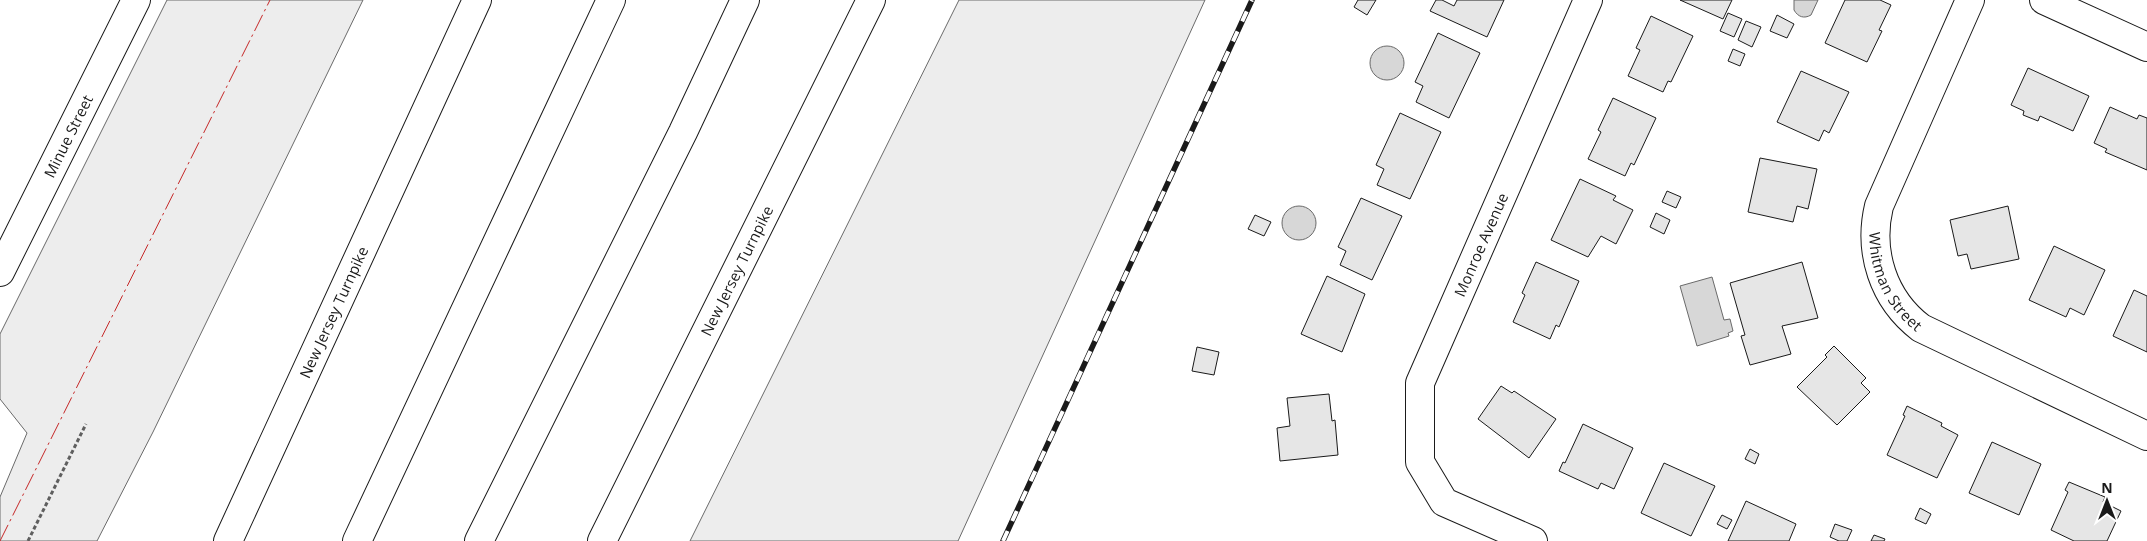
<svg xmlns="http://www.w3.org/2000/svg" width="2147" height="541" font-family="'Open Sans',sans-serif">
	<rect width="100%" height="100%" fill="#fff"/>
	<path fill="#ededed" stroke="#6a6a6a" d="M167,0H363L153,432L97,541H0V497L27,433L0,399V334Z
		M959,0H1205L958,541H690Z"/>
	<path fill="#d7d7d7" stroke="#6a6a6a" d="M1794,0H1818L1811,15C1804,19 1798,17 1794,10Z
		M1370 63a17 17 0 1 1 34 0a17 17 0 1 1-34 0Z
		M1282 223a17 17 0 1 1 34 0a17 17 0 1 1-34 0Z
		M1712,277L1724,320L1730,319L1733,331L1728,333L1729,336L1697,346L1680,286Z"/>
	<path fill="#e6e6e6" stroke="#1a1a1a" d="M1358,0H1376L1367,15L1354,7Z
		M1436,0H1442L1454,6L1457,0H1504L1487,37L1430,11Z
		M1680,0H1732L1723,19Z
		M1845,0H1880L1891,5L1879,30L1882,31L1867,62L1825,43Z
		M1728,13L1742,19L1734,37L1720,31Z
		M1777,15L1794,24L1787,38L1770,31Z
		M1651,16L1693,36L1671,82L1668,81L1663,92L1628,76L1640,50L1636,48Z
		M1746,21L1761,27L1752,47L1738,40Z
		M1438,33L1480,53L1449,118L1416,102L1423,86L1415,82Z
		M1733,49L1745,54L1740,66L1728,61Z
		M2028,68L2089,96L2073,131L2040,116L2038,121L2023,115L2024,111L2011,105Z
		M1801,71L1849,92L1829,133L1824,130L1819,141L1777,122Z
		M1613,98L1656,118L1634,165L1631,163L1625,176L1588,159L1601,132L1598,130Z
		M2110,107L2137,119L2139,115L2147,118V170L2105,152L2107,149L2094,143Z
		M1400,113L1441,132L1410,199L1377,185L1384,169L1376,165Z
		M1760,158L1817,169L1808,209L1797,206L1793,222L1748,212Z
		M1580,179L1616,196L1613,200L1633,210L1616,244L1601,236L1588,257L1551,240Z
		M1667,191L1681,197L1676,208L1662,202Z
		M1361,198L1402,216L1372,280L1340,265L1346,251L1338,247Z
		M2008,206L2019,259L1971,269L1967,254L1958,256L1950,220Z
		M1656,213L1670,220L1664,234L1650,227Z
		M1255,215L1271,222L1264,236L1248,229Z
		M2054,246L2105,270L2084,315L2070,308L2066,317L2029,300Z
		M1536,262L1579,281L1559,327L1556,325L1550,339L1513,322L1525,295L1522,293Z
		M1802,262L1818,318L1782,326L1791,354L1750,365L1741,336L1745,335L1730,283Z
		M1327,276L1365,294L1342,352L1301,334Z
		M2134,290L2147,296V352L2113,336Z
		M1834,346L1866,378L1861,383L1870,392L1837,425L1797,387L1827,357L1825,355Z
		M1197,347L1219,352L1214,375L1192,371Z
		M1501,386L1512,393L1514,391L1556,419L1529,458L1478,419Z
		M1329,394L1332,421L1335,420L1338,455L1280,461L1277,428L1290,426L1287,398Z
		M1907,406L1942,423L1941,426L1958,435L1937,478L1887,455L1905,416L1903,415Z
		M1583,424L1633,448L1614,489L1601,483L1598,489L1559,471L1563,462L1565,463Z
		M1992,442L2041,464L2019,515L1969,493Z
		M1750,449L1759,454L1755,464L1745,459Z
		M1664,463L1715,486L1691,536L1641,513Z
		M2069,482L2105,497L2103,502L2121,511L2107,541H2074L2051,530L2068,492L2065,490Z
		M1746,501L1796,524L1789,541H1728Z
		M1920,508L1931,514L1926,524L1915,519Z
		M1722,515L1732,520L1727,529L1717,524Z
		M1835,524L1852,530L1847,541H1839L1830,537Z
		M1874,535L1885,539L1884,541H1871Z"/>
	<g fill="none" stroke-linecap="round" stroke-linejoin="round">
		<defs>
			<g id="street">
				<path id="s1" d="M1970,0L1879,206C1868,252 1883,299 1921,328L2147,436"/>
				<path d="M2044,0L2147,47"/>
				<path id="s2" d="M0,272L136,0"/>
				<path id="s3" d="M1533,541L1444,502L1420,462V383L1588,0"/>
			</g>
			<g id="highway">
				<path id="s4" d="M228,541L477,0"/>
				<path d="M357,541L611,0"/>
				<path d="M479,541L683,132L745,0"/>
				<path id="s5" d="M602,541L871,0"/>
			</g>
		</defs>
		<use href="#street" stroke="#1a1a1a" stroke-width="30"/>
		<use href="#highway" stroke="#1a1a1a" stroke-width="30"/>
		<path stroke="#5f5f5f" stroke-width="3" stroke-dasharray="4 2.5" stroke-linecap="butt" d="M28,541L86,424"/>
		<use href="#street" stroke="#fff" stroke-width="28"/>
		<use href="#highway" stroke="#fff" stroke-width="28"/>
		<defs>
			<path id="rail" d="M1003,541L1252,0"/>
		</defs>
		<use href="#rail" stroke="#1a1a1a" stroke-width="5.5"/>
		<use href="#rail" stroke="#fff" stroke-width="4" stroke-dasharray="11" stroke-linecap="butt"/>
		<path stroke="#c62828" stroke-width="1" stroke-dasharray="18 4 2.5 4" stroke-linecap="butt" d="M0,541L270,0"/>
	</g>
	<g text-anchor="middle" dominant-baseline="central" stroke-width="4" stroke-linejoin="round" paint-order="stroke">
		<g font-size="15" fill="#1a1a1a" stroke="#fff">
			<text stroke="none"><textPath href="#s2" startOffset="152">Minue Street</textPath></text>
			<text stroke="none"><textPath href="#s3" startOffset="374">Monroe Avenue</textPath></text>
			<text stroke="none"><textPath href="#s5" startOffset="302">New Jersey Turnpike</textPath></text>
			<text stroke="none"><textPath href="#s1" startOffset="306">Whitman Street</textPath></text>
			<text stroke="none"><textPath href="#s4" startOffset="252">New Jersey Turnpike</textPath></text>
		</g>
	</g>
	<g transform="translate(2107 501)" stroke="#ffffff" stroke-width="4" paint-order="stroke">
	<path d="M0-4L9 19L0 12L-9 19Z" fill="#1a1a1a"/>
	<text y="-8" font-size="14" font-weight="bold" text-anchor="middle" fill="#1a1a1a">N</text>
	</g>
</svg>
